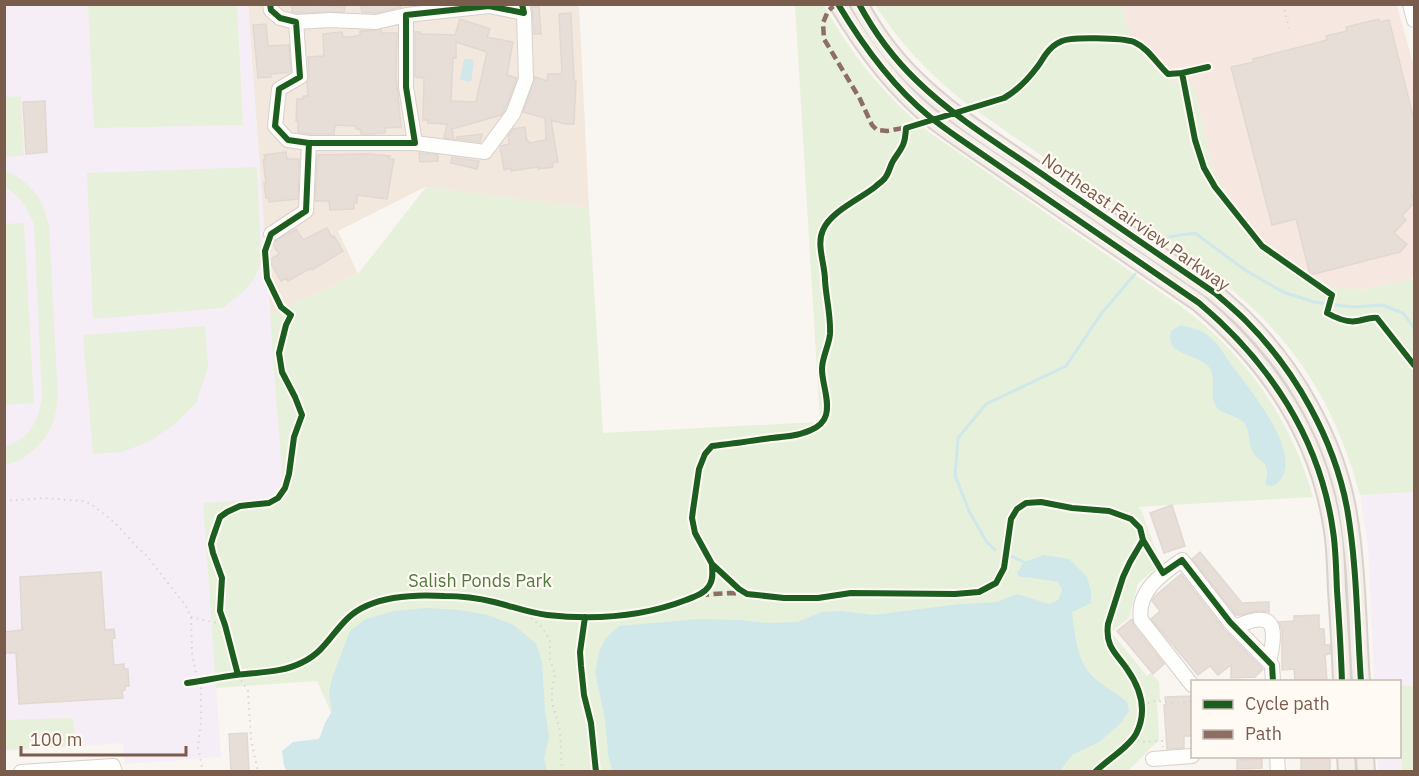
<svg xmlns="http://www.w3.org/2000/svg" width="1419" height="776" font-family="'IBM Plex Sans',sans-serif">
	<rect width="100%" height="100%" fill="#f9f5f0"/>
	<path fill="#f2e8de" d="M248,5H579L589,208L425,187L338,231L358,274L270,315Z"/>
	<path fill="#f6e8e1" d="M1123,5H1397L1412,60L1414,64V274L1412,279L1359,290L1334,287L1315,281L1261,239L1231,200L1213,169L1193,81L1170,82L1151,66L1129,35Z"/>
	<path fill="#f6eef6" d="M5,5H248L284,498L203,503L221,757L125,764L123,743L5,751Z
		M1414,492V771H1378V757L1400,756V682L1374,681L1368,547L1360,495Z"/>
	<path fill="#e7f0db" d="M795,4L824,5C850,53 883,94 926,130L1179,305C1245,353 1291,419 1313,497L1138,507L1141,510L1161,564L1138,583L1129,618L1111,632L1147,676L1151,673L1159,682L1160,701H1157L1159,740L1127,772L357,771L317,681L216,688L203,503L284,498L270,315L358,274L426,187L589,208L603,433L820,422Z
		M88,5H237L243,125L94,128Z
		M875,5H1123L1129,35L1151,66L1170,82L1193,81L1213,169L1231,200L1261,239L1314,281L1334,287L1359,290L1412,279L1414,284V492L1360,495C1333,394 1285,326 1201,266L974,109C932,78 904,48 875,5Z
		M21,96L24,156L5,157V97Z
		M257,167L261,263L254,279L246,289L223,308L93,319L87,173Z
		M4,171C20,175 33,188 41,202C45,209 46,218 49,225L58,398C56,406 56,415 53,422C45,443 27,460 5,465V447C30,437 38,423 42,397L34,225C27,206 21,198 5,187Z
		M24,223L34,403L5,405V224Z
		M205,326L208,367L196,403L175,424L150,441L122,452L93,454L83,335Z
		M1400,686H1414V771H1402Z
		M73,718L75,746L5,750V720Z"/>
	<path fill="#d0e8ea" d="M467,59H471L474,62L471,82L460,80L464,60Z
		M1181,325C1188,327 1197,329 1203,332C1216,339 1225,356 1233,367C1250,389 1301,451 1281,479C1277,485 1273,487 1266,485C1265,480 1268,476 1267,471C1266,461 1258,460 1254,454C1247,444 1251,431 1244,423C1236,414 1218,415 1214,402C1210,390 1217,376 1208,366C1196,353 1164,356 1171,331Z
		M1044,555L1069,559L1087,577L1091,591V603L1072,612C1074,629 1077,655 1086,668C1094,682 1115,691 1127,702L1129,711L1121,723L1099,742L1072,755L1060,771H612L608,754L605,719L595,672L600,649L606,638L619,626L699,619L739,620L767,623L797,622L822,612L841,611L873,615L960,604L997,602L1017,594L1049,604L1058,600L1062,590L1058,582L1027,577H1020L1017,573L1024,562Z
		M425,608L459,610L488,615L514,625L536,644L542,662L545,710L549,737L544,758L547,771H287L284,766L282,751L293,742L318,739L320,737L325,723L332,711L329,693L332,678L350,631L366,619L394,611Z"/>
	<g fill="none" stroke-linecap="round" stroke-linejoin="round">
		<path stroke="#d0e8ea" stroke-width="3" d="M1168,237L1195,233L1245,270L1283,292L1314,302L1353,307L1382,305L1403,313L1414,328
			M995,550L986,541L969,511L955,475L958,438L986,404L1066,366L1101,314L1135,274
			M1011,556L1024,562"/>
	</g>
	<path fill="#e6ded7" stroke="#e2d8d2" stroke-width="1.5" fill-rule="evenodd" d="M374,4H401V7L375,13L362,12L361,7Z
		M315,5L345,7L344,12L297,13L292,12V6Z
		M539,6L541,34H534L532,7Z
		M571,13L574,81H576L574,124H565L551,120L558,162L552,163L553,167L538,169V167L511,171V168L504,170L500,146L509,144L508,136L513,129L525,127L527,141H529V143L546,140L545,118L523,112L535,77L547,81L548,74H562L559,14Z
		M460,19L490,29L487,37L513,42L507,75L517,78L506,107H504L505,110L501,115L452,129L454,139L444,138L447,124L428,123V120H423L424,78L415,77V32H420V34L455,35ZM456,42L487,52L476,102L451,101L453,58H456Z
		M1379,19V22L1389,20L1414,120V190L1411,191L1414,203L1402,216L1406,220L1394,233L1407,244L1400,252L1310,275L1296,219L1272,225L1231,67L1254,62L1253,59L1327,40L1326,36L1347,31L1346,27Z
		M266,24L268,46L289,45L291,72L271,74V77L258,78L253,25Z
		M381,30L382,33H397L396,76L401,127L385,128V133L370,134H361L360,129H356V126L335,125L334,134H310L298,132V121H296L297,99H303V96H308L307,83L309,76L308,57L324,56L323,34L342,32L343,37H352L360,35V31Z
		M45,101L47,152L26,154L23,102Z
		M482,134L480,142L456,139L457,137Z
		M286,152L287,159H299L298,199L269,202V198H266L264,183H266L263,160H265L264,155Z
		M419,153L438,155V161L420,162Z
		M368,154L390,156L389,159H394L387,199L357,195V203H354V209L330,210L329,201H315L317,155Z
		M452,157L479,161L477,169L451,163Z
		M327,228L332,237L334,236L343,251L312,270L311,268L288,281L286,278L281,281L269,260L279,254L272,243L296,229L303,240Z
		M1172,505L1185,546L1164,553L1150,513Z
		M1200,552L1242,603L1269,602V612L1257,611L1242,615H1236L1192,559Z
		M101,572L105,630L114,629L115,638L112,639L114,665L124,664V669H128L129,686H125V690L122,691L123,698L19,704L16,653H4V632L22,630L20,577Z
		M1181,574L1223,628L1263,669L1255,677L1231,678V665L1218,675L1210,666L1198,675L1151,619L1160,611L1152,601L1154,597Z
		M1319,615V629H1324L1325,645H1330V654L1325,655L1327,681H1295L1294,669L1282,670V630L1279,622L1294,621V616Z
		M1132,619L1134,626L1164,664L1153,674L1117,631Z
		M1192,696V736H1184V748L1167,749L1164,705H1166L1165,697Z
		M247,733L249,771H231L229,734Z
		M1301,756H1330V771H1301Z
		M1262,759V768L1237,769V760Z"/>
	<g fill="none" stroke-linecap="round" stroke-linejoin="round">
		<defs>
			<path id="minor" d="M270,4L271,10L280,18L296,22L300,77L279,89L275,126L288,140L309,143H415L406,87V15L489,6L524,13L522,4
				M1410,4L1414,20
				M296,22L330,20L376,22L406,15
				M415,143L485,152L513,114L526,79L524,13
				M271,234L306,211L309,143
				M1235,627C1276,608 1277,627 1269,662
				M1192,685L1141,620C1136,592 1161,574 1182,560L1230,622L1272,665L1273,682
				M1277,756L1278,772
				M1153,759L1192,756
				M21,772L113,766L115,772"/>
			<path id="major" d="M838,4C863,46 892,86 930,117C940,125 950,132 960,139L1199,303C1269,362 1320,438 1333,531C1336,550 1336,570 1337,590C1339,620 1341,651 1342,682
				M859,4C874,32 894,59 917,81C956,119 1005,148 1049,179C1105,217 1160,255 1215,293C1225,302 1236,311 1246,321C1295,370 1334,439 1347,508C1357,565 1357,624 1361,682
				M1346,756L1347,772
				M1365,756L1366,772"/>
		</defs>
		<use href="#minor" stroke="#d7d1cb" stroke-width="16"/>
		<use href="#major" stroke="#dad1cc" stroke-width="20"/>
		<path stroke="#dcd5d0" stroke-width="2" stroke-dasharray="1.5 4.5" stroke-linecap="butt" d="M1283,4L1289,28
			M4,501L45,498L82,501L91,504L114,522L139,549L146,555L186,606L191,617L192,654L198,682L201,686V721L198,747L203,772
			M522,610L542,627L550,640V659L555,674L552,689V702L560,731L562,772
			M191,617L225,625
			M238,675L248,691L251,739L258,772
			M1143,707C1152,698 1160,702 1172,703C1178,703 1186,702 1192,701
			M1132,738L1142,742L1162,741L1163,747"/>
		<use href="#minor" stroke="#fefefd" stroke-width="14"/>
		<use href="#major" stroke="#f3eee8" stroke-width="16"/>
		<path stroke="#8d6e63" stroke-width="4.5" stroke-dasharray="9 4.5" stroke-linecap="butt" d="M836,4L828,11L823,23L824,39L860,99L872,125L877,130L887,131L909,127
			M700,595L730,593L744,594"/>
		<defs>
			<path id="cycleway" d="M270,4L271,10L280,18L296,22L300,77L279,89L275,126L288,140L309,143H415L406,87V15L489,6L524,13L522,4
				M838,4C863,46 892,86 930,117C940,125 950,132 960,139L1199,303C1269,362 1320,438 1333,531C1336,550 1336,570 1337,590C1339,620 1341,651 1342,682
				M859,4C874,32 894,59 917,81C956,119 1005,148 1049,179C1105,217 1160,255 1215,293C1225,302 1236,311 1246,321C1295,370 1334,439 1347,508C1357,565 1357,624 1361,682
				M1208,67L1182,73L1195,140L1204,168L1215,187L1262,246L1332,295L1327,313C1336,318 1347,323 1357,321C1364,320 1370,317 1377,318L1414,365
				M1182,73L1168,74C1157,64 1148,48 1134,42C1123,38 1069,36 1060,42C1055,44 1049,50 1046,54C1043,58 1041,62 1038,66C1029,78 1017,91 1004,98L906,128C905,146 902,147 893,161C890,166 889,173 885,178C883,181 878,184 875,187C860,199 830,212 823,230C816,245 825,264 825,280C826,298 831,316 830,334C829,346 822,357 822,369C822,384 830,400 826,415C824,422 818,427 811,430C798,436 784,437 771,438C751,441 732,444 712,446L705,454L699,469L693,510L692,518L695,533L712,564L739,589L747,594L784,598H818L851,593L955,594L979,592L996,583L1004,568L1011,519L1017,509L1026,503L1041,502L1072,508L1109,511L1131,519L1140,528L1143,540L1163,573L1182,560L1230,622L1272,665L1273,682
				M585,617L580,652L581,666L584,695L591,723L596,772
				M238,675L225,625L220,611L222,578L213,553L211,544L213,537L220,517L227,512L240,506L269,503L278,498L285,488L289,474L294,437L302,415L295,397L282,372L279,353L286,325L291,315L281,307L267,278L265,251L271,234L306,211L309,143
				M187,683C203,681 220,677 236,675C259,672 282,673 303,662C324,652 332,633 348,618C371,596 414,594 444,596C460,596 478,598 494,602C511,606 529,613 547,615C594,620 642,617 686,600C694,597 704,594 709,586C714,579 712,572 712,564
				M1095,772C1107,760 1128,748 1136,734C1148,711 1141,689 1127,669C1116,653 1105,647 1108,624L1123,577L1130,562L1143,540"/>
		</defs>
		<use href="#cycleway" stroke="#fffaf3" stroke-width="10"/>
		<use href="#cycleway" stroke="#1b5e20" stroke-width="6"/>
	</g>
	<g text-anchor="middle" dominant-baseline="central" stroke-width="4.5" stroke-linejoin="round" paint-order="stroke">
		<g font-size="18" fill="#7a5c4d" stroke="#fffaf3">
			<text transform="translate(1136 222) rotate(35)">Northeast Fairview Parkway</text>
		</g>
		<g font-size="18" fill="#537a41" stroke="#fffaf3">
			<text x="480" y="580">Salish Ponds Park</text>
		</g>
	</g>
	<rect width="1419" height="776" fill="none" stroke="#7a5c4d" stroke-width="12"/>
	<rect x="1191" y="680" width="210" height="78" fill="#fffaf3" stroke="#cabbb1" stroke-width="1.5"/>
	<rect x="1203" y="700" width="30" height="9" fill="#1b5e20" stroke="#cabbb1" stroke-width="1.5"/>
	<text x="1245" y="710" font-size="18" fill="#7a5c4d">Cycle path</text>
	<rect x="1203" y="730" width="30" height="9" fill="#8d6e63" stroke="#cabbb1" stroke-width="1.5"/>
	<text x="1245" y="740" font-size="18" fill="#7a5c4d">Path</text>
	<path d="M21 746v9h165v-9" fill="none" stroke="#7a5c4d" stroke-width="3"/>
	<text x="30" y="746" font-size="18" fill="#7a5c4d" stroke="#fffaf3" stroke-width="4.5" paint-order="stroke">100 m</text>
</svg>
